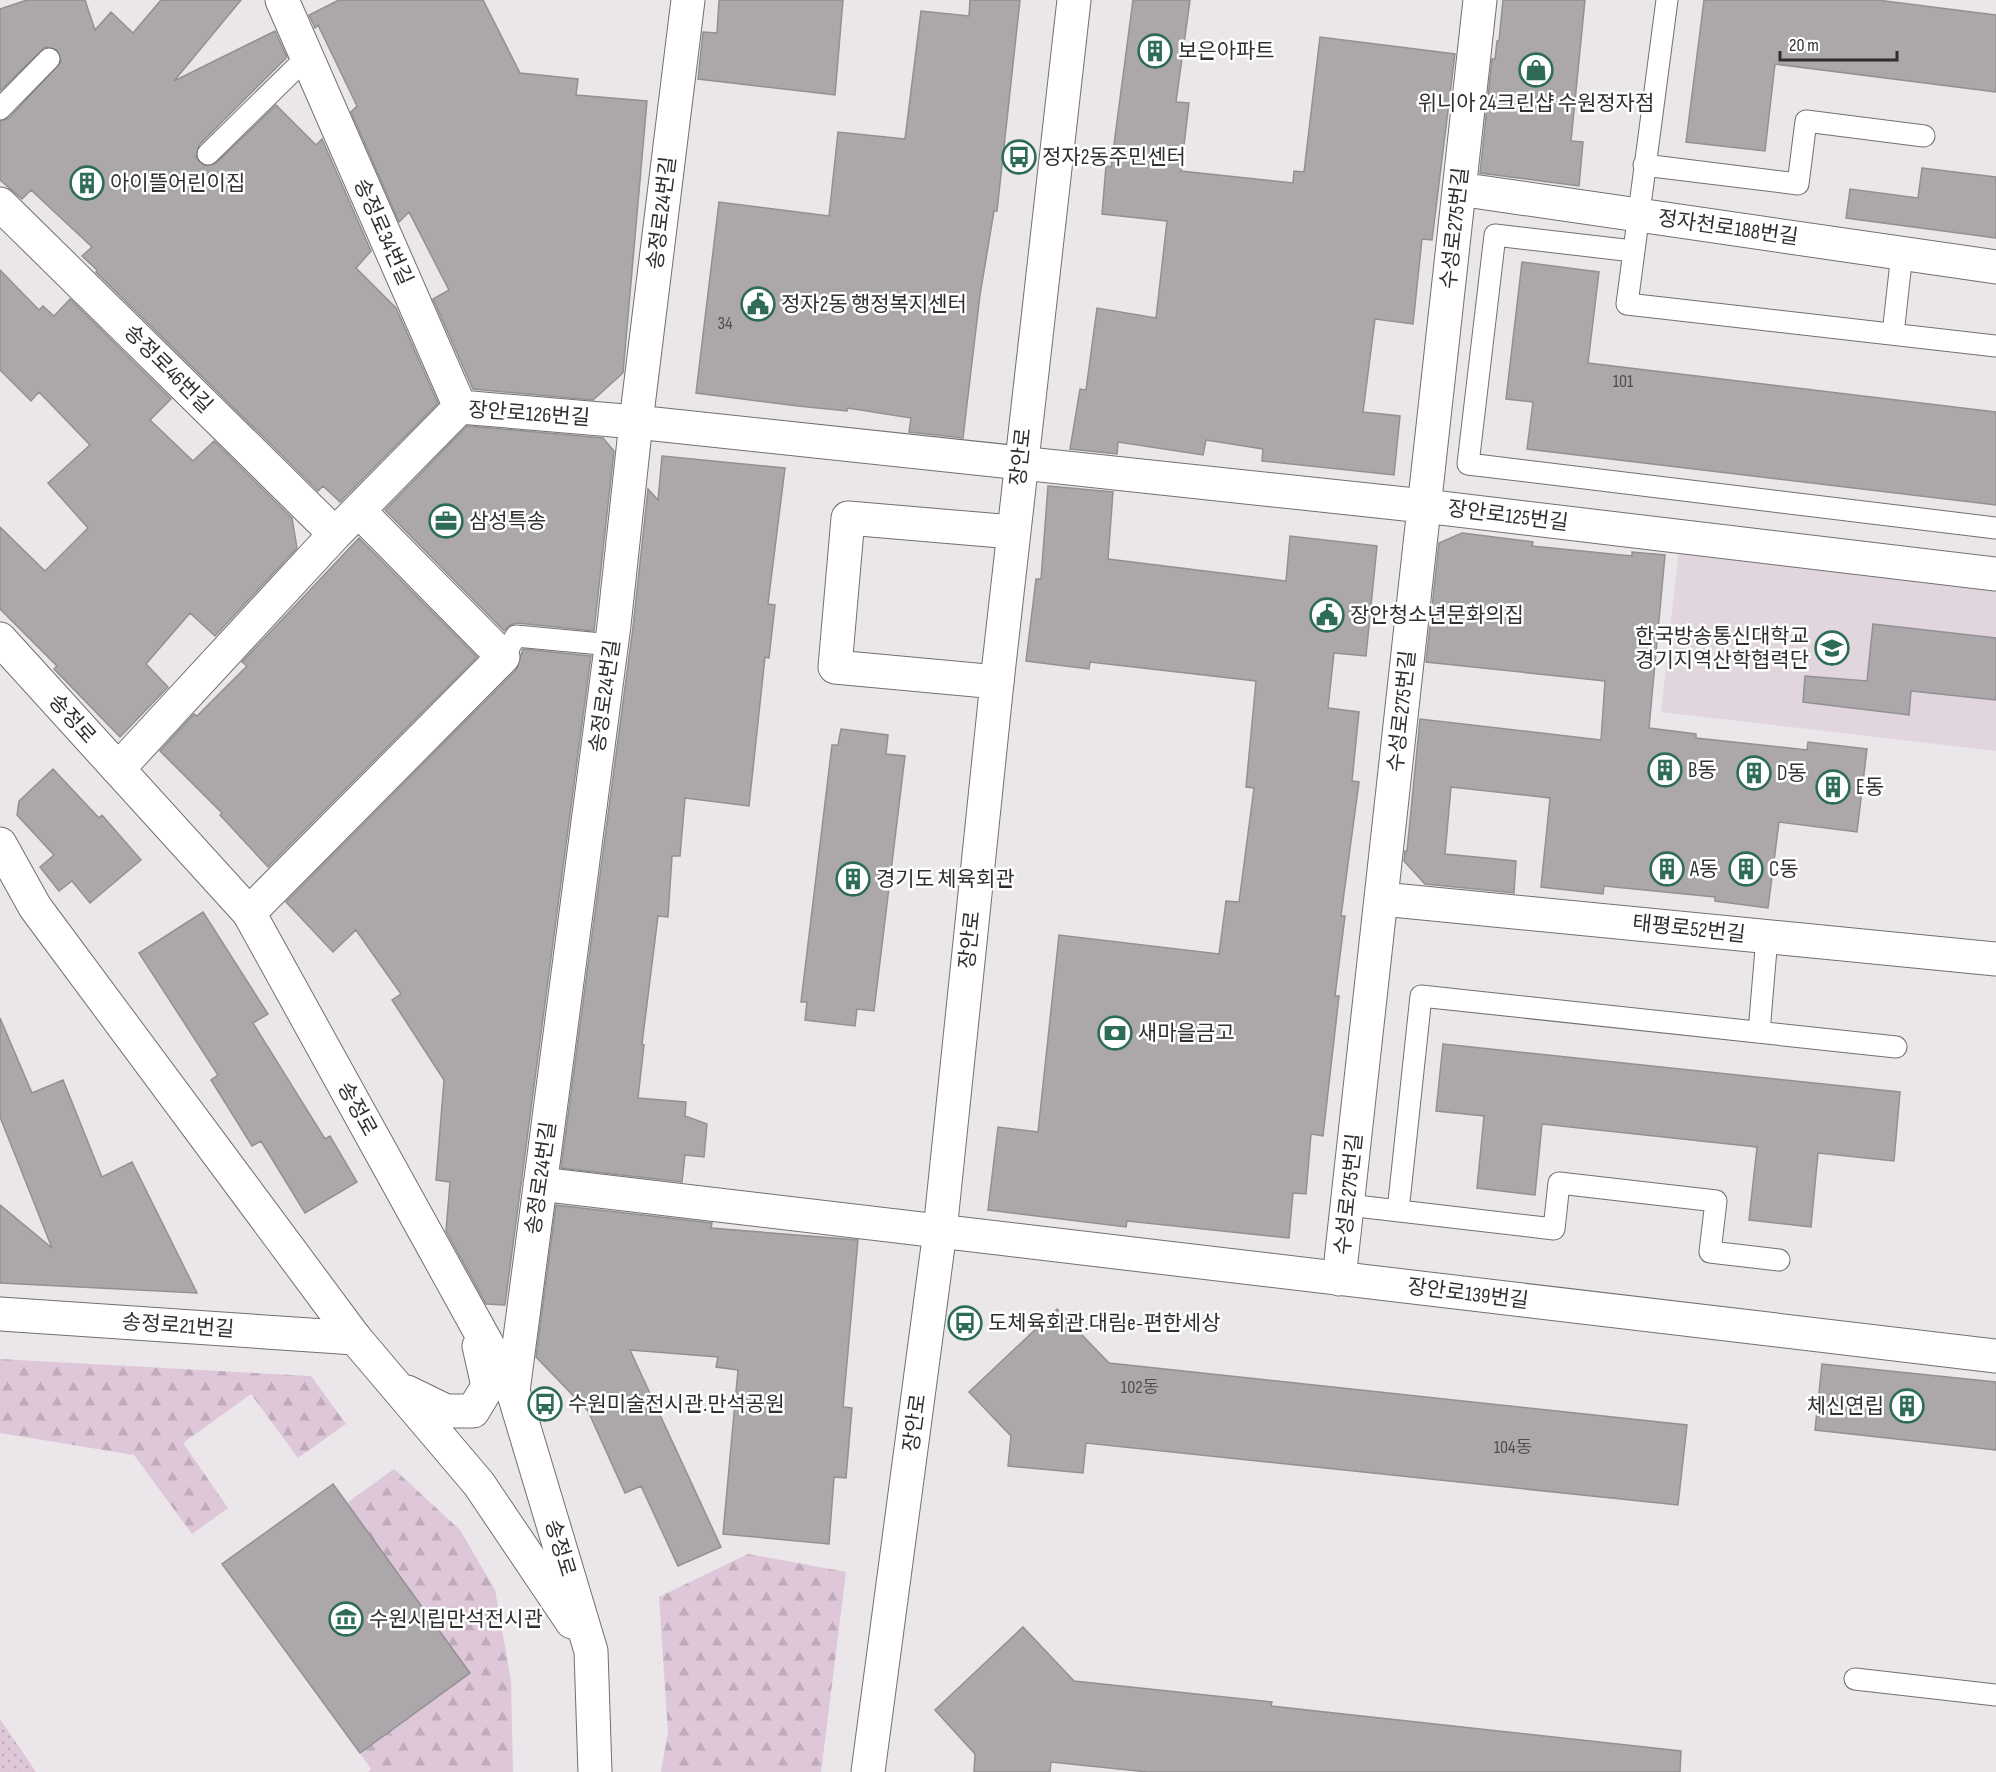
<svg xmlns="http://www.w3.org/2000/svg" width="1996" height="1772" font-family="'Sofia Sans Condensed','Noto Sans KR',sans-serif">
	<defs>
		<pattern id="forest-firs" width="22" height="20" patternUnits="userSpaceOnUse" patternTransform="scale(1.5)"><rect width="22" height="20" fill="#dec7d8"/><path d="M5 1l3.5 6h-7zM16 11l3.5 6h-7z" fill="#bfabba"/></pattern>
		<pattern id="park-dots" width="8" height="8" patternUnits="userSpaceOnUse" patternTransform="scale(1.5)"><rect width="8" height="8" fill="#dec7d8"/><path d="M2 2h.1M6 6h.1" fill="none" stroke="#bfabba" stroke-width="1.8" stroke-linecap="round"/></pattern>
	</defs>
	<rect width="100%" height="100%" fill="#eae6e9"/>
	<path fill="#e1d6de" d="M1679,548L1996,585V751L1661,712Z"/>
	<path fill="url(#forest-firs)" d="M0,1359L311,1376L346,1424L298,1458L251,1394L183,1443L228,1508L192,1534L134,1455L0,1433Z
		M394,1469L460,1530L495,1590L511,1681L513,1772H368L371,1769L360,1753L470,1673L347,1503Z
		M748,1554L846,1572L821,1772H661L668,1732L659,1597Z"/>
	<path fill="url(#park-dots)" d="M0,1719L36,1772H0Z"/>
	<path fill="#aba7aa" stroke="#939092" stroke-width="1.5" d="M27,0H85L95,30L111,12L133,33L161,0H241L174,81L275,31L287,57L199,145L196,158L205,166L216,163L276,105L316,145L322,139L371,251L356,268L396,308L438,403L340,502L323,486L318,491L96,272L97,270L82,256L92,247L31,190L22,199L0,180V121L9,118L61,62L57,50L45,47L0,91V9Z
		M339,0H483L520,73L578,79L576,95L647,101L623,373L593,400L473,389L433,299L449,290L409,212L399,222L351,112L357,106L318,25L315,28L309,15Z
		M719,0H843L835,95L698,79L703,32L717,33Z
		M970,0H1020L997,211H994L980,295L963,438L909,432L911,418L848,408L847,411L798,406L696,393L719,202L829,216L838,132L905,139L921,11L969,16Z
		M1133,0H1190L1176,102L1189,103L1181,171L1293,183L1294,171L1304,172L1320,37L1455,54L1432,240L1422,239L1413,324L1375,319L1363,412L1400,416L1394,475L1262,461L1263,449L1206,440L1203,455L1118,442L1117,454L1070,449L1080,389L1086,390L1097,308L1156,318L1167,221L1102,214L1106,166L1111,167Z
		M1503,0H1585L1571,141L1583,142L1579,186L1480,173L1492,59H1495L1497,41H1499Z
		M1704,0H1877L1996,15V92L1775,64L1765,151L1686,142Z
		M1922,168L1996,177V238L1846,218L1850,189L1918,198Z
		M1522,262L1599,272L1588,363L1996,412V505L1527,449L1533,402L1506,399Z
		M0,270L39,310L43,306L54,316L70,299L171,399L150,420L193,461L214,441L292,518L297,548L215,636L190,613L146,664L168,687L120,737L54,669L57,666L0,609V527L45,571L88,528L48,483L90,445L39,392L31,401L0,370Z
		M467,426L603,438L614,451L594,631L517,623L510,625L504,631L385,510Z
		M662,456L785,468L768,604L775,605L769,658L765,657L749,806L685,798L680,856H672L668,917L658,916L642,1044L644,1045L638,1098L686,1102L685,1116L707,1124L704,1157L685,1155L682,1182L561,1168L633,627L648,489L658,500Z
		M1048,486L1113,492L1108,559L1286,581L1290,536L1377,546L1366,656L1334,653L1328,708L1359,712L1352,781L1359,782L1341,916H1345L1335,996H1339L1323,1136L1311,1134L1306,1194L1293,1193L1289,1238L1127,1221L1126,1227L988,1210L998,1127L1038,1132L1059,935L1219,954L1226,901L1239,902L1254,788L1246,787L1256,681L1090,662L1089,669L1026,661L1036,579H1041Z
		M1462,533L1533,542L1532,546L1632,556V552L1665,555L1649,728L1696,734V738L1807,750L1808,742L1867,749L1857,832L1779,822L1768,908L1715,901V897L1604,886L1603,894L1541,887L1550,798L1451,787L1445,854L1516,861L1514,893L1425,884L1404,861L1405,851H1407L1420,719L1601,740L1605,681L1426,662L1439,543Z
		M359,538L477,657L268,867L220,815L222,813L160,751L194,714L197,716L247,666L242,662Z
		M1873,624L1996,638V700L1911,691L1909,715L1803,702L1805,676L1867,681Z
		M523,649L591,656L505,1305L486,1304L446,1231L450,1182L436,1180L444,1080L392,1000L401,994L356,930L333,952L286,902L516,670Z
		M841,729L888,735L886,754L905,756L874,1011L857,1009L855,1026L805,1020L807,1002H801L832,745H838Z
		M53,769L99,818L102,815L141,860L90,903L72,881L59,891L40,867L54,855L17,815L19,801Z
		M203,912L268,1014L253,1023L325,1139L330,1136L357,1182L305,1213L261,1141L252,1146L211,1080L218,1075L139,953Z
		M0,1018L32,1093L63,1080L102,1177L132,1162L197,1293L0,1283V1205L52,1248L0,1117Z
		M1443,1044L1900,1092L1894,1161L1818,1153L1811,1227L1749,1220L1757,1147L1542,1124L1535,1195L1477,1188L1484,1116L1436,1111Z
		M556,1205L712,1223L711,1228L858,1240L843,1407L852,1408L846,1478L834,1477L829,1544L723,1534L738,1370L716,1367L718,1357L630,1350L721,1547L678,1566L641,1486L625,1493L588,1411L536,1357Z
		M1057,1309L1109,1363L1687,1425L1678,1505L1086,1443L1083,1473L1008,1466L1011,1436L969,1392Z
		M1822,1364L1996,1382V1450L1815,1430Z
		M333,1484L470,1673L360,1753L222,1564Z
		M1023,1627L1074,1681L1272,1702L1271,1706L1681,1751L1680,1772H1148L1051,1762L1050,1772H974L975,1754L935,1710Z"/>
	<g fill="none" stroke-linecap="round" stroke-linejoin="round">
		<defs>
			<path id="lane" d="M1667,0L1627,304L1996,346
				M0,109L49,59
				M208,154L306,58
				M1644,165L1798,184L1806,121L1924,136
				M1633,251L1495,235L1468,464L1996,528
				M1893,334L1902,253
				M503,657L516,636L612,645
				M1759,1032L1767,937
				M1348,1205L1554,1229L1559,1183L1716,1201L1710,1252L1779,1260
				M1398,1211L1421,996L1896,1047
				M1855,1679L1996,1695"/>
			<path id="street" d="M282,0L460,407
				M1459,189L1996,267
				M0,204L335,534
				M997,682L835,667L848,518L1013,532
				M118,769L335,534L460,407L636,422L1424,506L1996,574
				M1382,899L1996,959
				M249,913L503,657L359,511
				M540,1184L1996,1356
				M1339,1279L1480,0
				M0,1314L355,1338
				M513,1391L614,625L636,422L688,0"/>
			<path id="secondary" d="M0,639L249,913L513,1391L591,1651L595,1772
				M0,844L35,907L355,1338L479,1484L572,1622
				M407,1392L446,1411H473L488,1386L479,1346
				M868,1772L940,1231L997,682L1074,0"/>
		</defs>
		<use href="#lane" stroke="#726f71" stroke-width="23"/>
		<use href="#street" stroke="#726f71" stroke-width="35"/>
		<use href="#secondary" stroke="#726f71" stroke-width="35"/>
		<use href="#lane" stroke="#fff" stroke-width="21"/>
		<use href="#street" stroke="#fff" stroke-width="33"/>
		<use href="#secondary" stroke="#fff" stroke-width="33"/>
	</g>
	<defs>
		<symbol id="building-ring" viewBox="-11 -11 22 22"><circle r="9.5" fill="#fff" stroke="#2e6c58" stroke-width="1.5"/><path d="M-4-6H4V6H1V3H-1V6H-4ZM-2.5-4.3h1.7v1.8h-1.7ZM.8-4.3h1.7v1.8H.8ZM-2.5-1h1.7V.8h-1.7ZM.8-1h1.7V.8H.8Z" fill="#2e6c58"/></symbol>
		<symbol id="shop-ring" viewBox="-11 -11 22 22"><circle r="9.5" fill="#fff" stroke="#2e6c58" stroke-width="1.5"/><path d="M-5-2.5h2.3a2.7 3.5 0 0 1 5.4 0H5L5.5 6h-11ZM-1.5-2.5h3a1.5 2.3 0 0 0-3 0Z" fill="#2e6c58"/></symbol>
		<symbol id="bus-ring" viewBox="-11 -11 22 22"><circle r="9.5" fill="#fff" stroke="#2e6c58" stroke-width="1.5"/><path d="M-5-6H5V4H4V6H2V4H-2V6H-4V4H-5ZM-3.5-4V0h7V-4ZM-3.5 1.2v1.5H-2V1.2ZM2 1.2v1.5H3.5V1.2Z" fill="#2e6c58"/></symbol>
		<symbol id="civic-ring" viewBox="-11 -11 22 22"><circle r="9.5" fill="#fff" stroke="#2e6c58" stroke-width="1.5"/><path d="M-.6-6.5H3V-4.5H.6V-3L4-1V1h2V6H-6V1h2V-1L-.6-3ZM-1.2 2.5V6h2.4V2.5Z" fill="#2e6c58"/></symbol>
		<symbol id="office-ring" viewBox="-11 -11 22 22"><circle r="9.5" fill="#fff" stroke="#2e6c58" stroke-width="1.5"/><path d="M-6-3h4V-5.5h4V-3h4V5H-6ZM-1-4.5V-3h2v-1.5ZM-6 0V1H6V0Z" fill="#2e6c58"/></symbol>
		<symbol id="school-ring" viewBox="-11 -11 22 22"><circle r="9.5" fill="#fff" stroke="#2e6c58" stroke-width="1.5"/><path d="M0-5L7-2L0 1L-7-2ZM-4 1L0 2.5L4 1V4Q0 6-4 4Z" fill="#2e6c58"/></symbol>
		<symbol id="bank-ring" viewBox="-11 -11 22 22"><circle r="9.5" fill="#fff" stroke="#2e6c58" stroke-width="1.5"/><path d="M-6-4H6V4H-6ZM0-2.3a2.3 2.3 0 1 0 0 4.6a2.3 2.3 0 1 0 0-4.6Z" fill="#2e6c58"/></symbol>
		<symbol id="museum-ring" viewBox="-11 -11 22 22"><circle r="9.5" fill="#fff" stroke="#2e6c58" stroke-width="1.5"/><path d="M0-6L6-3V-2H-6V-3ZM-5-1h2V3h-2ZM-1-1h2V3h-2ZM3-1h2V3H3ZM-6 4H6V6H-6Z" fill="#2e6c58"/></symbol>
	</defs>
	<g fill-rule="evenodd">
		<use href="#building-ring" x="1136" y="32" width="38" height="38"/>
		<use href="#shop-ring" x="1517" y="51" width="38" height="38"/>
		<use href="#bus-ring" x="1000" y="138" width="38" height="38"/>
		<use href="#building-ring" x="68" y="164" width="38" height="38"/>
		<use href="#civic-ring" x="739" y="285" width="38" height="38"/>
		<use href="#office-ring" x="427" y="502" width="38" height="38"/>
		<use href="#civic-ring" x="1308" y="596" width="38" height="38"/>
		<use href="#school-ring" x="1813" y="629" width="38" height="38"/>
		<use href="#building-ring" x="1646" y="751" width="38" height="38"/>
		<use href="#building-ring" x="1735" y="754" width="38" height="38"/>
		<use href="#building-ring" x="1814" y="768" width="38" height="38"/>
		<use href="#building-ring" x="1648" y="850" width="38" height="38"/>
		<use href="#building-ring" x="1727" y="850" width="38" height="38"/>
		<use href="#building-ring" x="834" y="860" width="38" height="38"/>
		<use href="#bank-ring" x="1096" y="1014" width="38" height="38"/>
		<use href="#bus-ring" x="946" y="1304" width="38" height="38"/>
		<use href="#bus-ring" x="526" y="1385" width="38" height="38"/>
		<use href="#building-ring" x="1888" y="1387" width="38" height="38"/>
		<use href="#museum-ring" x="327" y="1600" width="38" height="38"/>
	</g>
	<g text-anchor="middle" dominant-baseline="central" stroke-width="5" stroke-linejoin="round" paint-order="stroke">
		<g font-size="18" fill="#4f4d4e">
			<text x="725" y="323">34</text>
			<text x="1623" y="381">101</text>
			<text x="1140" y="1387">102동</text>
			<text x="1513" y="1447">104동</text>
		</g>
		<g font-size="21" fill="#302f30" stroke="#fff" text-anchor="start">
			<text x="1178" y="51">보은아파트</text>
			<text x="1536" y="103" text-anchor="middle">위니아 24크린샵 수원정자점</text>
			<text x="1042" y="157">정자2동주민센터</text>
			<text x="110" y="183">아이뜰어린이집</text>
			<text x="781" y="304">정자2동 행정복지센터</text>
			<text x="469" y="521">삼성특송</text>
			<text x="1350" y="615">장안청소년문화의집</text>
			<text x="1809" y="636" text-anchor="end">한국방송통신대학교<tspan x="1809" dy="24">경기지역산학협력단</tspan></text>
			<text x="1688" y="770">B동</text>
			<text x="1777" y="773">D동</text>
			<text x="1856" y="787">E동</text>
			<text x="1690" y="869">A동</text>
			<text x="1769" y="869">C동</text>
			<text x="876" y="879">경기도 체육회관</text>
			<text x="1138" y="1033">새마을금고</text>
			<text x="988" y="1323">도체육회관.대림e-편한세상</text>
			<text x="568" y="1404">수원미술전시관.만석공원</text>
			<text x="1884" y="1406" text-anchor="end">체신연립</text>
			<text x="369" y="1619">수원시립만석전시관</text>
		</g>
		<g font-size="21" fill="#302f30" stroke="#fff">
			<text transform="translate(662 213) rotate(-83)">송정로24번길</text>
			<text transform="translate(1455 228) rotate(-84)">수성로275번길</text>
			<text transform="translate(1728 228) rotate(8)">정자천로188번길</text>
			<text transform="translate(383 232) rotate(66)">송정로34번길</text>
			<text transform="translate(168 369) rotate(45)">송정로46번길</text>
			<text transform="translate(529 414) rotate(4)">장안로126번길</text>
			<text transform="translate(1021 457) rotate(-84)">장안로</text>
			<text transform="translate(1508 516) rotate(7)">장안로125번길</text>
			<text transform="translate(605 696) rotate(-82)">송정로24번길</text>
			<text transform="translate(1402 711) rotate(-84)">수성로275번길</text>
			<text transform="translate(72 719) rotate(48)">송정로</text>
			<text transform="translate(1689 929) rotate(6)">태평로52번길</text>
			<text transform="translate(970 940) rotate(-84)">장안로</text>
			<text transform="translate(357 1109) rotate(61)">송정로</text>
			<text transform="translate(541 1178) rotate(-82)">송정로24번길</text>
			<text transform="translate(1349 1194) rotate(-84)">수성로275번길</text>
			<text transform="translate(1468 1294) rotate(7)">장안로139번길</text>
			<text transform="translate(178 1326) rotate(4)">송정로21번길</text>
			<text transform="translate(915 1423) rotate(-82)">장안로</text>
			<text transform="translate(560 1548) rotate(73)">송정로</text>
		</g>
	</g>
	<path d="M1780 51v9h117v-9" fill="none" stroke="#302f30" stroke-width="3"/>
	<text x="1789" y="51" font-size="18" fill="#302f30" stroke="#ffffff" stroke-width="4.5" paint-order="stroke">20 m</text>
</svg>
